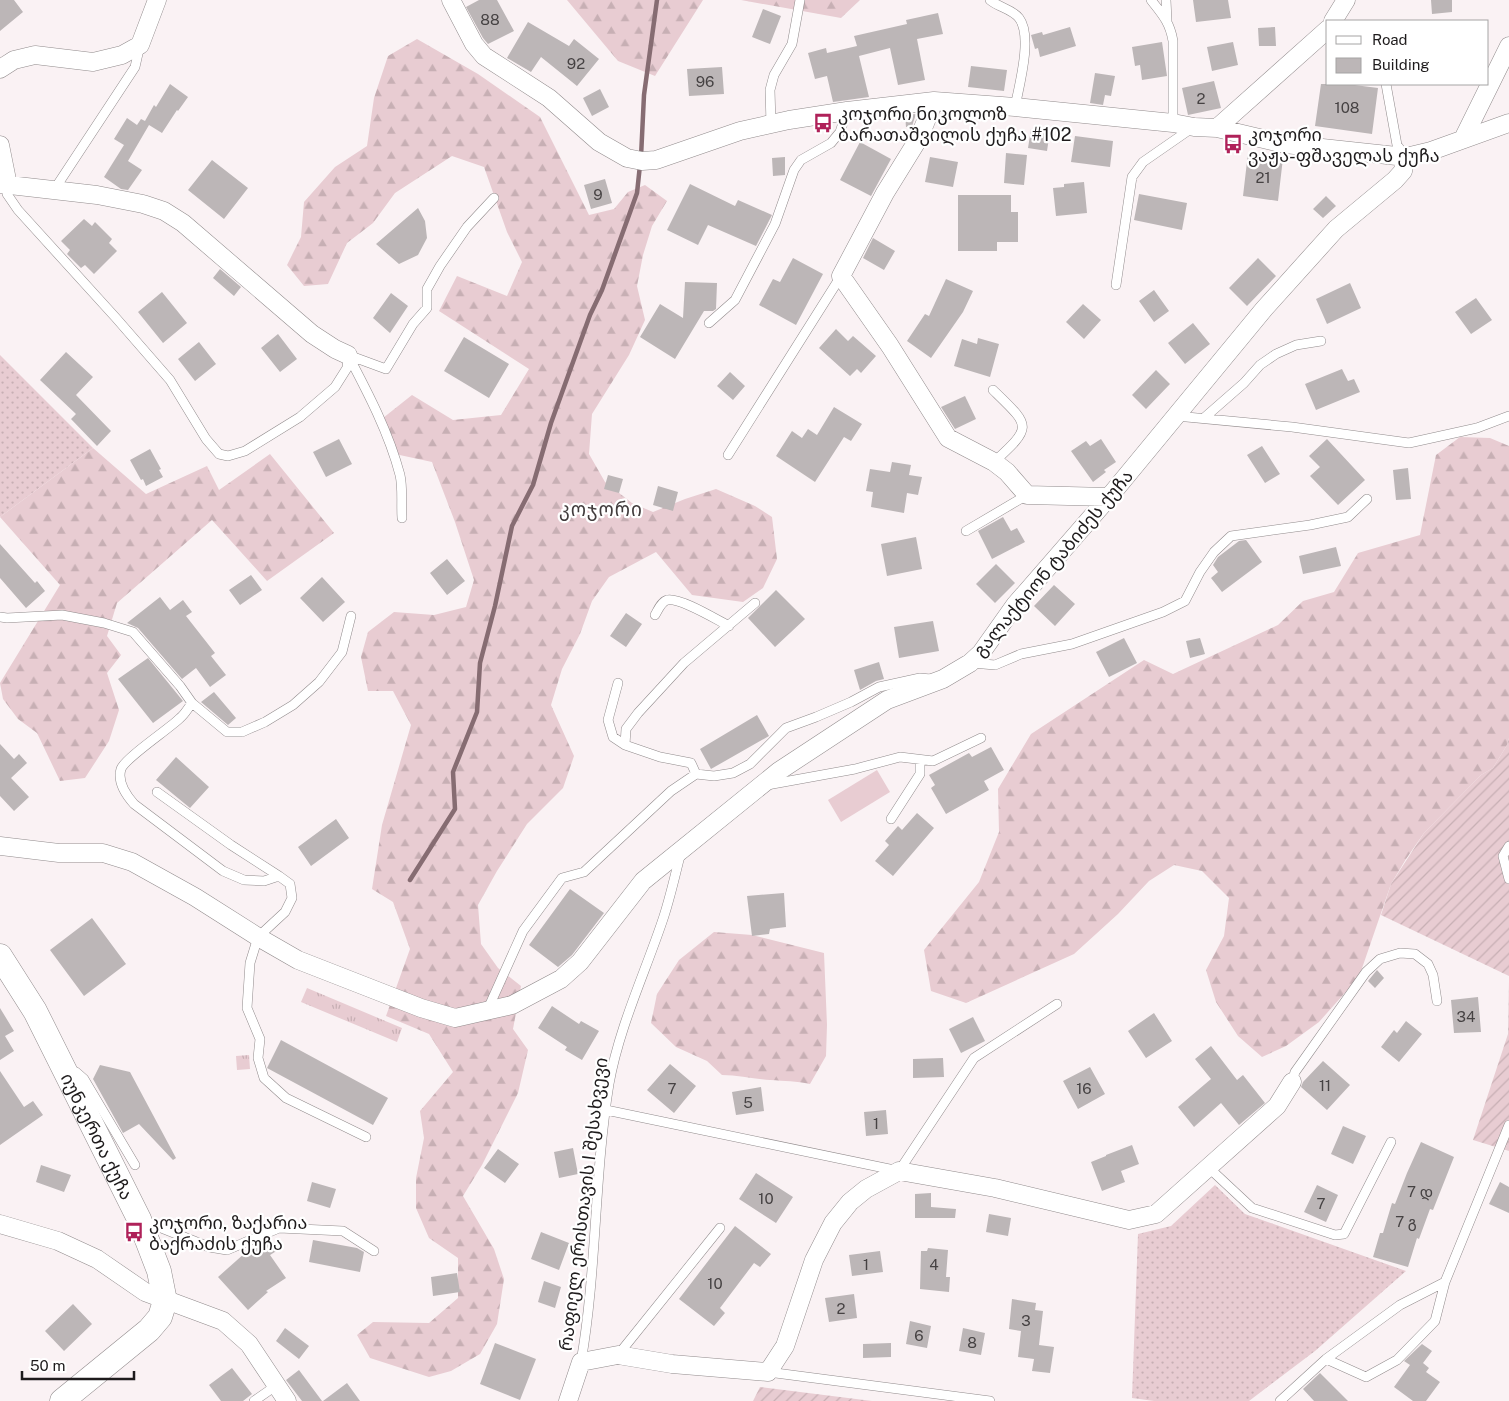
<svg xmlns="http://www.w3.org/2000/svg" width="1509" height="1401" font-family="'Public Sans','Noto Sans Georgian',sans-serif">
	<defs>
		<pattern id="grass-dots" width="8" height="8" patternUnits="userSpaceOnUse" patternTransform="scale(1.25)"><rect width="8" height="8" fill="#e8ccd2"/><path d="M2 2h.1M6 6h.1" fill="none" stroke="#c7afb4" stroke-width="1.8" stroke-linecap="round"/></pattern>
		<pattern id="forest-firs" width="22" height="20" patternUnits="userSpaceOnUse" patternTransform="scale(1.25)"><rect width="22" height="20" fill="#e8ccd2"/><path d="M5 1l3.5 6h-7zM16 11l3.5 6h-7z" fill="#c7afb4"/></pattern>
		<pattern id="park-tufts" width="24" height="20" patternUnits="userSpaceOnUse" patternTransform="scale(1.25)"><rect width="24" height="20" fill="#e8ccd2"/><path d="M3 7l-1-3M5 7V3M7 7l1-3M15 17l-1-3M17 17v-4M19 17l1-3" fill="none" stroke="#c7afb4"/></pattern>
		<pattern id="garden-furrows" width="10" height="10" patternUnits="userSpaceOnUse" patternTransform="scale(1.25)"><rect width="10" height="10" fill="#e8ccd2"/><path d="M-1 1l2-2M0 10L10 0M9 11l2-2" fill="none" stroke="#c7afb4"/></pattern>
	</defs>
	<rect width="100%" height="100%" fill="#faf2f4"/>
	<path fill="url(#grass-dots)" d="M0,355L93,448L0,517Z
		M1215,1185L1245,1214L1406,1271L1315,1351L1249,1401H1154L1132,1398L1138,1234L1171,1226Z"/>
	<path fill="url(#forest-firs)" d="M567,0H703L655,76L618,61Z
		M741,0H860L841,18Z
		M417,39L478,74L540,117L589,215L614,209L628,192L645,185L667,201L652,226L643,255L637,286L645,320L629,355L592,414L589,454L605,482L632,503L653,512L685,499L716,489L755,506L772,517L777,559L763,588L743,602L692,595L656,552L609,577L592,601L580,634L562,669L551,705L574,756L563,788L527,824L497,871L478,905L481,944L498,968L521,986L513,1029L528,1050L518,1093L482,1165L463,1196L494,1249L504,1279L497,1324L480,1354L451,1371L429,1377L370,1358L357,1335L373,1322L429,1323L458,1298V1258L429,1238L416,1208V1178L424,1138L420,1111L453,1072L429,1034L386,1016L410,949L393,902L372,889L382,825L411,725L393,691H368L361,657L368,632L394,612L434,615L466,607L474,580L455,522L432,462L395,454L383,418L412,395L453,420L501,415L529,369L439,311L457,276L507,296L522,262L507,232L484,167L452,156L395,193L373,223L347,243L328,284L304,286L287,265L301,237L304,202L335,167L367,146L374,98L388,56Z
		M1460,437L1490,438L1509,446V738L1507,745L1493,768L1481,775L1424,833L1406,859L1391,884L1359,977L1319,1022L1286,1046L1262,1057L1238,1036L1216,1002L1206,970L1224,936L1229,898L1202,871L1174,865L1149,881L1118,914L1074,954L966,1003L931,991L924,950L979,882L999,832L998,789L1031,734L1144,660L1173,674L1278,625L1303,601L1334,592L1358,553L1420,535L1436,455Z
		M93,448L146,494L207,466L219,490L270,454L334,533L267,581L212,520L117,603L107,636L121,655L107,673L119,710L109,741L85,778L60,781L37,733L18,719L3,699L0,683L60,585L0,517Z
		M714,932L752,935L824,953L827,1025L826,1056L810,1084C796,1081 785,1081 770,1080C754,1079 738,1075 722,1075L707,1061L676,1047L651,1023L657,994L679,960Z"/>
	<path fill="url(#park-tufts)" d="M307,988L402,1028L397,1042L301,1002Z
		M249,1055L250,1069L237,1070L236,1056Z"/>
	<path fill="url(#garden-furrows)" d="M1509,738V976L1381,915L1391,884L1424,833L1481,775L1493,768L1507,745Z
		M1509,981V1151L1473,1140L1508,1034Z
		M760,1387L872,1401H753Z"/>
	<path fill="#e8ccd2" d="M877,770L890,792L841,822L828,800Z"/>
	<g fill="none" stroke-linecap="round" stroke-linejoin="round">
		<path stroke="#866c72" stroke-width="4.5" d="M641,157L644,95L657,0
			M410,880L455,809L453,772L477,712L480,663L495,606L512,526L533,485L551,423L590,315L602,290L637,193L640,165"/>
	</g>
	<path fill="#bcb6b7" d="M0,0H14L23,12L0,31Z
		M479,0H497L514,31L488,44L483,38L466,7Z
		M1193,0H1228L1231,18L1196,22Z
		M1431,0H1452V12L1432,14Z
		M763,9L781,16L770,44L752,37Z
		M938,13L943,34L917,39L925,80L898,85L890,48L859,56L869,97L833,102L827,76L815,79L808,53L826,48L827,53L857,46L854,36L907,24L906,20Z
		M528,22L569,46L574,39L599,59L577,86L541,57L531,72L507,58Z
		M1070,27L1076,46L1040,57L1038,48L1035,49L1031,35L1042,32L1043,35Z
		M1275,27L1276,46H1259L1258,28Z
		M1162,42L1167,76L1142,80L1140,65L1135,66L1132,47Z
		M1233,42L1238,65L1212,71L1207,47Z
		M971,66L1007,70L1004,91L968,87Z
		M722,67L724,94L689,96L687,69Z
		M1095,73L1115,76L1111,96L1105,95L1103,105L1090,103Z
		M1214,81L1221,108L1188,115L1182,88Z
		M170,84L188,97L178,111L177,110L162,133L149,125L128,161L142,170L128,190L121,189L104,177L124,145L114,139L127,118L137,125L141,119L145,121L154,105L156,107Z
		M1321,84H1347L1378,88L1372,134L1315,126Z
		M600,89L609,107L592,116L583,98Z
		M916,114L912,126L906,127L905,115Z
		M1031,129L1050,131L1047,151L1028,148Z
		M1075,136L1113,141L1110,167L1071,162Z
		M860,142L891,159L871,196L840,180Z
		M1006,153L1027,155L1024,185L1004,183Z
		M1248,153L1283,158L1278,201L1243,196Z
		M785,157V175L773,176L772,158Z
		M930,157L958,162L953,187L925,182Z
		M212,160L248,188L224,219L188,190Z
		M605,179L612,203L591,209L584,185Z
		M1084,182L1087,213L1056,216L1053,188L1064,187V184Z
		M690,184L735,206L738,200L772,215L756,246L708,225L698,245L667,230Z
		M1139,194L1187,203L1182,230L1134,220Z
		M958,195H1011V212H1018V242H997V251H958Z
		M1326,196L1336,206L1323,218L1313,209Z
		M418,208L425,221L427,238L418,255L399,264L376,244Z
		M84,219L92,226L95,222L112,239L109,243L117,251L94,274L85,265L81,268L67,254L70,250L61,241Z
		M873,238L895,251L884,270L863,258Z
		M793,258L823,274L796,325L759,305L773,279L780,282Z
		M1258,258L1276,276L1247,306L1229,288Z
		M220,269L241,287L234,296L213,278Z
		M946,279L973,291L963,312L931,358L907,341L925,314L929,316Z
		M685,282L717,283L716,309L713,311H704L675,359L640,337L660,304L683,318Z
		M1350,283L1361,308L1327,324L1316,299Z
		M1154,290L1169,311L1154,322L1139,301Z
		M162,292L187,323L163,343L138,312Z
		M391,293L408,306L390,333L373,318Z
		M1476,298L1492,320L1471,334L1455,312Z
		M1083,304L1101,320L1084,339L1066,322Z
		M1193,323L1210,344L1185,364L1168,343Z
		M836,329L848,341L853,336L876,356L861,373L857,369L850,376L819,348Z
		M278,334L297,359L280,372L261,348Z
		M464,337L509,364L489,398L444,371Z
		M978,338L999,344L990,377L954,366L962,339L977,344Z
		M199,342L216,364L195,381L178,359Z
		M66,352L93,377L76,395L111,431L97,446L71,419L76,414L40,380Z
		M1342,369L1348,381L1354,379L1360,392L1316,410L1305,384Z
		M1156,370L1170,384L1146,409L1132,395Z
		M730,372L745,386L733,400L717,386Z
		M965,396L976,419L955,429L941,407Z
		M834,407L862,424L851,441L844,437L815,482L776,456L792,431L802,438L808,429L817,435Z
		M339,439L352,464L326,477L313,452Z
		M1101,439L1116,462L1104,470L1106,472L1093,482L1071,451L1086,441L1090,446Z
		M1327,439L1365,480L1338,505L1310,476L1320,467L1309,456Z
		M1262,446L1280,474L1265,483L1247,455Z
		M150,449L161,469L159,470L163,477L146,486L143,479L141,480L130,460Z
		M892,462L911,465L909,475L922,477L918,495L907,493L904,513L871,507L873,492L866,491L870,469L890,472Z
		M1408,468L1411,499L1396,500L1393,470Z
		M608,475L623,479L619,493L604,489Z
		M658,486L678,492L673,511L653,505Z
		M1003,517L1011,531L1017,528L1025,542L992,559L978,531Z
		M916,537L922,569L887,576L881,544Z
		M1246,540L1262,562L1222,592L1211,578L1218,572L1213,565L1218,557L1239,541Z
		M0,544L35,583L37,581L45,591L26,608L0,578Z
		M1336,547L1341,566L1303,574L1299,556Z
		M447,559L465,581L447,595L430,573Z
		M996,564L1015,583L995,603L976,584Z
		M251,575L262,590L240,605L229,590Z
		M322,577L345,602L323,622L300,598Z
		M1054,585L1075,604L1055,626L1034,606Z
		M776,590L805,619L775,647L748,618Z
		M160,597L170,610L183,600L192,612L186,616L215,653L211,656L226,675L210,687L196,668L182,679L138,628L127,623Z
		M626,613L642,624L626,647L610,636Z
		M933,621L939,651L899,658L894,627Z
		M1124,638L1137,663L1109,677L1096,652Z
		M1200,638L1205,654L1190,658L1186,641Z
		M148,658L183,701L153,723L118,679Z
		M879,662L884,679L876,681L860,690L854,670Z
		M214,692L236,718L228,725L201,702Z
		M757,715L769,736L711,769L700,749Z
		M0,744L14,759L19,754L27,763L11,778L29,797L14,811L0,796Z
		M991,747L1004,770L984,781L989,790L946,814L931,788L935,785L929,775L969,753L972,757Z
		M176,757L209,787L190,808L156,780Z
		M917,813L934,828L893,876L875,861L889,845L885,841L898,826L902,830Z
		M336,819L349,838L311,866L298,847Z
		M570,889L604,913L572,955L558,967L529,945Z
		M784,893L786,927L770,929L769,934L752,936L747,896Z
		M92,918L126,964L84,996L50,950Z
		M1377,970L1384,978L1375,988L1368,981Z
		M1478,997L1481,1032L1454,1033L1451,1000Z
		M552,1006L579,1024L581,1021L599,1031L582,1060L565,1050L567,1047L538,1028Z
		M0,1008L14,1031L5,1036L14,1051L0,1060Z
		M1154,1013L1172,1041L1146,1058L1128,1031Z
		M973,1017L985,1041L961,1053L949,1029Z
		M1406,1021L1422,1034L1399,1062L1381,1047L1394,1030L1397,1033Z
		M281,1040L388,1098L373,1125L267,1068Z
		M1211,1046L1237,1080L1243,1075L1265,1103L1239,1125L1221,1103L1194,1127L1178,1107L1211,1079L1195,1059Z
		M943,1058L944,1077L913,1078V1059Z
		M1323,1061L1350,1085L1327,1110L1301,1087L1303,1082Z
		M670,1064L696,1086L674,1113L647,1090Z
		M100,1065L130,1072L176,1158L173,1160L139,1124L123,1133L93,1079Z
		M1090,1067L1105,1094L1078,1109L1063,1081Z
		M0,1071L24,1107L33,1101L43,1115L0,1145Z
		M761,1087L764,1111L736,1115L732,1092Z
		M886,1110L888,1134L866,1136L864,1112Z
		M1343,1126L1366,1136L1353,1164L1331,1154Z
		M1421,1142L1454,1157L1433,1210L1430,1209L1419,1239L1417,1238L1408,1267L1373,1257L1380,1233H1383L1392,1203L1395,1204L1407,1173Z
		M1132,1145L1139,1164L1121,1171L1125,1182L1102,1191L1091,1162L1106,1156V1155Z
		M573,1148L578,1174L559,1178L554,1152Z
		M498,1149L519,1164L505,1183L484,1168Z
		M41,1165L71,1175L64,1192L36,1182Z
		M756,1173L793,1197L776,1223L739,1199Z
		M312,1182L336,1189L330,1208L307,1201Z
		M1500,1182L1509,1187V1213L1489,1204Z
		M1317,1185L1338,1195L1326,1222L1304,1212Z
		M931,1193V1207L956,1209L955,1218H915V1194Z
		M989,1214L1011,1218L1008,1236L986,1232Z
		M735,1226L771,1254L760,1267L754,1263L720,1308L725,1313L714,1326L679,1299Z
		M541,1232L569,1243L559,1270L531,1259Z
		M270,1238L278,1250L270,1255L286,1278L266,1291L268,1292L248,1310L218,1277L245,1253L246,1254Z
		M313,1240L357,1248L364,1252L360,1272L309,1262Z
		M928,1248L948,1250L946,1277H950L949,1292L920,1289L921,1251H927Z
		M880,1251L883,1272L852,1276L849,1255Z
		M457,1273L460,1292L433,1296L431,1277Z
		M544,1281L561,1287L555,1308L538,1302Z
		M854,1294L857,1318L829,1322L825,1298Z
		M1012,1299L1036,1303L1035,1310L1043,1311L1039,1345L1054,1347L1050,1373L1032,1371L1034,1359L1018,1357L1021,1331L1009,1329Z
		M73,1304L92,1324L64,1351L45,1331Z
		M910,1321L931,1326L927,1348L906,1344Z
		M285,1328L309,1346L299,1359L276,1341Z
		M963,1328L985,1333L981,1355L959,1351Z
		M495,1343L536,1359L520,1400L480,1384Z
		M891,1343V1357L863,1358V1344Z
		M1422,1344L1432,1351L1423,1363L1429,1368L1426,1372L1440,1382L1426,1401H1413L1394,1387L1410,1365L1404,1361Z
		M232,1368L252,1394L243,1401H221L209,1385Z
		M299,1370L322,1401H302L286,1380Z
		M1320,1373L1348,1401H1314L1303,1389Z
		M347,1383L360,1401H323Z"/>
	<g fill="none" stroke-linecap="round" stroke-linejoin="round">
		<defs>
			<path id="service" d="M990,0C998,7 1012,9 1019,18C1033,36 1019,86 1015,107
				M1151,0C1163,15 1170,23 1173,41V123
				M1166,0L1167,21
				M1386,84L1397,145L1406,157
				M771,124L770,90L774,75L792,44L800,0
				M8,185L7,194L18,210L116,318L170,380L206,439L219,454L228,456L245,451L300,417L335,387L347,368L348,355
				M54,190L135,67L140,45
				M1116,285L1132,177L1143,162L1192,128
				M709,323L735,300L775,224L794,170L801,160L831,143L840,132L847,111
				M348,355L386,369L413,324L427,308V289L440,266L467,227L494,198
				M348,355C368,393 389,433 400,475C403,488 401,505 402,518
				M993,390C1031,427 1033,426 994,462
				M1176,416L1292,427L1409,443L1477,428L1509,416
				M1204,418L1244,383L1260,365L1276,354L1296,345L1321,341
				M728,455L841,276
				M966,531L1027,495
				M655,615C658,610 661,602 667,600C680,597 717,620 729,626
				M0,617L7,618L62,615L104,623L133,632L180,686L192,703L227,732H242L265,722L293,705L319,682L342,652L351,616
				M972,663L995,665L1021,654L1072,644L1163,612L1185,601L1200,572L1214,552L1231,536L1310,525L1348,517L1367,499
				M192,703C188,708 185,714 180,718C169,729 125,758 121,769C117,782 126,795 134,804L223,871L244,880L264,881L279,876L290,884L292,898L285,912L258,937L250,963L247,1008L260,1039L258,1058L264,1078L286,1098L366,1137
				M625,745L626,729L638,713L684,663L755,603
				M696,774L714,776L733,773L750,764L786,728L816,717L851,702L879,687L920,678L931,679
				M767,785L855,769L900,757L933,761L981,738
				M157,792L231,845L279,876
				M891,819L920,774V760
				M1509,846L1503,856L1509,879
				M487,1011L523,931L562,878L584,872L671,791L696,774L691,763L660,757L625,745L613,737L608,720L618,683
				M72,1073L76,1072L84,1079L135,1165
				M1292,1082L1295,1072L1305,1058L1366,972L1380,959L1400,953L1415,954L1428,964L1433,975L1437,1001
				M606,1110L899,1171L974,1058L1057,1004
				M1208,1167L1252,1208L1335,1235L1344,1234L1391,1142
				M144,1221L209,1247L227,1250L279,1228L343,1231L374,1251
				M618,1355L720,1228
				M1326,1359L1400,1305L1445,1282
				M581,1362C597,1270 594,1176 609,1084C619,1028 644,975 662,922C670,899 675,875 681,852
				M768,1372L990,1401
				M254,1401L277,1385
				M1280,1401L1326,1359L1366,1377L1397,1360L1435,1321L1445,1282L1509,1125"/>
			<path id="minor" d="M451,0L474,44L484,56L549,98L599,142L627,158L642,161L656,160L740,131L789,120L847,111L934,101L1015,107L1173,123L1194,127L1217,128L1285,144L1406,157L1431,151L1509,123
				M1333,21L1346,0
				M0,69L14,60L35,55L93,62L122,55L140,45L157,0
				M934,101L919,138L885,193L841,276L890,346L948,438L994,462L1007,472L1027,495L1109,497
				M1217,128L1328,29
				M1463,139L1509,46
				M0,145L8,185
				M0,184L97,195L143,204L164,211L183,223L312,334L335,349L348,355
				M0,846L59,853H103L132,862L195,897L258,937L298,960L421,1008L455,1018L512,1005L561,979L580,962L643,881L779,771L887,700L943,679L970,663L981,653L1015,605L1109,497L1264,309L1336,229L1395,180L1403,171L1406,157
				M0,1224L58,1241L97,1259L145,1292L223,1321L249,1344L287,1401
				M568,1401L581,1362L618,1355L672,1364L768,1372L785,1346L814,1260L833,1223L850,1202L866,1189L899,1171L995,1188L1129,1220L1156,1214L1277,1106L1292,1082"/>
			<g id="secondary">
				<path id="s1" d="M0,956L35,1011L139,1219L159,1271L165,1301L160,1317L149,1330L62,1401"/>
			</g>
		</defs>
		<use href="#service" stroke="#918b8c" stroke-width="10"/>
		<use href="#minor" stroke="#918b8c" stroke-width="19"/>
		<use href="#secondary" stroke="#918b8c" stroke-width="25"/>
		<use href="#service" stroke="#fff" stroke-width="9"/>
		<use href="#minor" stroke="#fff" stroke-width="18"/>
		<use href="#secondary" stroke="#fff" stroke-width="24"/>
	</g>
	<defs>
		<symbol id="bus-bare" viewBox="-9 -9 18 18"><path d="M-5-6H5V4H4V6H2V4H-2V6H-4V4H-5ZM-3.5-4V0h7V-4ZM-3.5 1.2v1.5H-2V1.2ZM2 1.2v1.5H3.5V1.2Z" fill="#af2159" stroke="#fff" stroke-width="2.5" paint-order="stroke"/></symbol>
	</defs>
	<g fill-rule="evenodd">
		<use href="#bus-bare" x="809" y="109" width="28" height="28"/>
		<use href="#bus-bare" x="1219" y="130" width="28" height="28"/>
		<use href="#bus-bare" x="120" y="1218" width="28" height="28"/>
	</g>
	<g text-anchor="middle" dominant-baseline="central" stroke-width="4.5" stroke-linejoin="round" paint-order="stroke">
		<g font-size="15" fill="#464243">
			<text x="490" y="19">88</text>
			<text x="576" y="63">92</text>
			<text x="705" y="81">96</text>
			<text x="1201" y="98">2</text>
			<text x="1347" y="107">108</text>
			<text x="1263" y="177">21</text>
			<text x="598" y="194">9</text>
			<text x="1466" y="1016">34</text>
			<text x="1325" y="1085">11</text>
			<text x="672" y="1088">7</text>
			<text x="1084" y="1088">16</text>
			<text x="748" y="1102">5</text>
			<text x="876" y="1123">1</text>
			<text x="1420" y="1191">7 დ</text>
			<text x="766" y="1198">10</text>
			<text x="1321" y="1203">7</text>
			<text x="1406" y="1221">7 გ</text>
			<text x="866" y="1264">1</text>
			<text x="934" y="1264">4</text>
			<text x="715" y="1283">10</text>
			<text x="841" y="1308">2</text>
			<text x="1026" y="1320">3</text>
			<text x="919" y="1335">6</text>
			<text x="972" y="1342">8</text>
		</g>
		<g font-size="18" fill="#1e1b1c" stroke="#fff" text-anchor="start">
			<text x="838" y="113">კოჯორი ნიკოლოზ<tspan x="838" dy="21">ბარათაშვილის ქუჩა #102</tspan></text>
			<text x="1248" y="134">კოჯორი<tspan x="1248" dy="21">ვაჟა-ფშაველას ქუჩა</tspan></text>
			<text x="149" y="1222">კოჯორი, ზაქარია<tspan x="149" dy="21">ბაქრაძის ქუჩა</tspan></text>
		</g>
		<g font-size="18" fill="#1e1b1c" stroke="#fff">
			<text transform="translate(1053 563) rotate(-50)">გალაქტიონ ტაბიძეს ქუჩა</text>
			<text stroke="none"><textPath href="#s1" startOffset="205">იუნკერთა ქუჩა</textPath></text>
			<text transform="translate(583 1204) rotate(-83)">რაფიელ ერისთავის I შესახვევი</text>
		</g>
		<g font-size="19" letter-spacing="1" fill="#423c3d" stroke="#fff">
			<text x="601" y="509">კოჯორი</text>
		</g>
	</g>
	<rect x="1326" y="20" width="162" height="65" fill="#ffffff" stroke="#a5a4a4"/>
	<rect x="1336" y="36" width="25" height="8" fill="#ffffff" stroke="#a5a4a4"/>
	<text x="1372" y="45" font-size="15" fill="#1e1b1c">Road</text>
	<rect x="1336" y="58" width="25" height="15" fill="#bcb6b7" stroke="#a5a4a4"/>
	<text x="1372" y="70" font-size="15" fill="#1e1b1c">Building</text>
	<path d="M22 1371v8h112v-8" fill="none" stroke="#1e1b1c" stroke-width="2.5"/>
	<text x="30" y="1371" font-size="15" fill="#1e1b1c" stroke="#ffffff" stroke-width="4" paint-order="stroke">50 m</text>
</svg>
